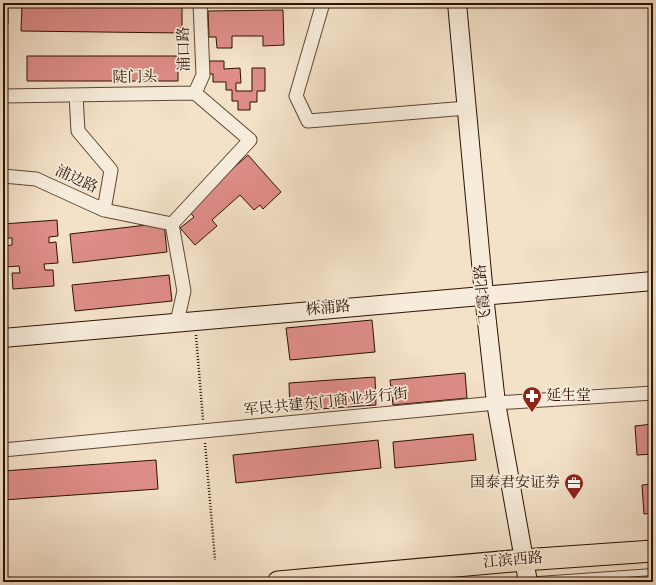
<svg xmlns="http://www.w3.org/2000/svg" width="656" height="585" font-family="'Sorts Mill Goudy','Noto Serif SC',serif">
	<rect width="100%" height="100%" fill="#f3e1c8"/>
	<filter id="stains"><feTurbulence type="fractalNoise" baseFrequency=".005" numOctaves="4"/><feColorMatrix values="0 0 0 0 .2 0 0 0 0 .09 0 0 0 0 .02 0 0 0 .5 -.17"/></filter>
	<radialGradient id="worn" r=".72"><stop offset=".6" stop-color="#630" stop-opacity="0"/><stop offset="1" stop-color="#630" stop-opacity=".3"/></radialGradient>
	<path fill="#de8d88" stroke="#2d1101" d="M3,5L8,6V24H3Z
		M22,5L182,6V33L21,31Z
		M283,10L284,45L263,46V36H232V48H217L216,37H209L208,11Z
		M27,56H178V81H27Z
		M207,61H224V69L240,68L241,83H236V91H252V68H265V91H257V102H250V110H238V101H232V90H226V82H213V74H208Z
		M248,155L281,192L263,209L260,205L254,210L240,195L212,220L217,226L195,245L180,228L194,217L187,209Z
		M57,220L58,236L49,237V243L56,242L58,263L44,264L45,270H53L54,286L13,289L12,273H20L19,266L5,267L4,246L12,245V238H3V224Z
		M164,223L167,252L73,263L70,234Z
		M169,275L172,301L75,311L72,285Z
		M372,320L375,352L290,360L286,328Z
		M465,373L467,398L393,405L390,380Z
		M375,377L376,405L290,411L289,383Z
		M653,424V454L637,455L635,426Z
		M473,434L476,460L395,468L393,442Z
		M378,440L381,468L236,483L233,455Z
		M156,460L158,489L3,500V471Z
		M653,484V513L644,514L642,485Z"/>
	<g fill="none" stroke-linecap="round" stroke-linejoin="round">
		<defs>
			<path id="lane" d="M510,582L653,572"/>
			<path id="street" d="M323,3L296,96L308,121L467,108
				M195,93L203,75L200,3
				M3,96L195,93L250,140L172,224L104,210
				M3,176L36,179L104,210L111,170L78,131L76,95
				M172,224L184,291L177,322
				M3,450L496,403L653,393"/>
			<path id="secondary" d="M457,3L484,295L496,403L528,582
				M3,338L653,281"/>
			<path id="primary" d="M278,582L523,560L653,551"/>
		</defs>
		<use href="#lane" stroke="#5e4533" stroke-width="8"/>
		<use href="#street" stroke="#5e4533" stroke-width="15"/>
		<use href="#secondary" stroke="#2d1101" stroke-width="20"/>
		<use href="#primary" stroke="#2d1101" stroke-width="23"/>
		<path stroke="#2d1101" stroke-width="2.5" stroke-dasharray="1 2" stroke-linecap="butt" d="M196,335L203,420
			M205,443L215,560"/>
		<use href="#lane" stroke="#f7ecdb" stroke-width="6"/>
		<use href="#street" stroke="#f7ecdb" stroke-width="13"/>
		<use href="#secondary" stroke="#f7ecdb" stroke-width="18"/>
		<use href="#primary" stroke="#f3e1c8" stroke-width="21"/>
	</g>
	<defs>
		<symbol id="pharmacy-pin" viewBox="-11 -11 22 30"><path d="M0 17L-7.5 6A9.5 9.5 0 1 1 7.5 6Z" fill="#8f2418" stroke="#f7ecdb"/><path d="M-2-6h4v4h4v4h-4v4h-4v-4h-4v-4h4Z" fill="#fff"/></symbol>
		<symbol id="office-pin" viewBox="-11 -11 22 30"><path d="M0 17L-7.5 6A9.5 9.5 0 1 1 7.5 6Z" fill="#8f2418" stroke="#f7ecdb"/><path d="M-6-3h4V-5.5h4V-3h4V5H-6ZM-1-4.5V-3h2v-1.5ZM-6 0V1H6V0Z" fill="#fff"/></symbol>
	</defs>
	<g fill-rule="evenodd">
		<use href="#pharmacy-pin" x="521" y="385" width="22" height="30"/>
		<use href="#office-pin" x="563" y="472" width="22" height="30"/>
	</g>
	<g text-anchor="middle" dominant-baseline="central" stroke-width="3.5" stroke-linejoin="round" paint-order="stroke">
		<g font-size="15" fill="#2d1101" stroke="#f7ecdb">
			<text transform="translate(185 49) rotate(-91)">浦口路</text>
			<text transform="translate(135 78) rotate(-1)">陡门头</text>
			<text transform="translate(76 180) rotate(25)">浦边路</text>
			<text transform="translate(484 294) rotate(-96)">飞霞北路</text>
			<text transform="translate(328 309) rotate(-5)">株浦路</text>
			<text transform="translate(326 403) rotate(-6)">军民共建东门商业步行街</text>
			<text transform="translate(513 561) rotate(-5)">江滨西路</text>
		</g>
		<g font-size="15" fill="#2d1101" stroke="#f7ecdb" text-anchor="start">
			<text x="546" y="396">延生堂</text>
			<text x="560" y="483" text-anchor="end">国泰君安证券</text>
		</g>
	</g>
	<rect width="656" height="585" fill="none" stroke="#f3e1c8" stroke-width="16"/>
	<rect x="4" y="4" width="648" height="577" fill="none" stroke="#2d1101" stroke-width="2"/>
	<rect x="8" y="8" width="640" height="569" fill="none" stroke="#2d1101"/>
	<rect width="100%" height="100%" filter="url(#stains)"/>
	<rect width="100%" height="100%" fill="url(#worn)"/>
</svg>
